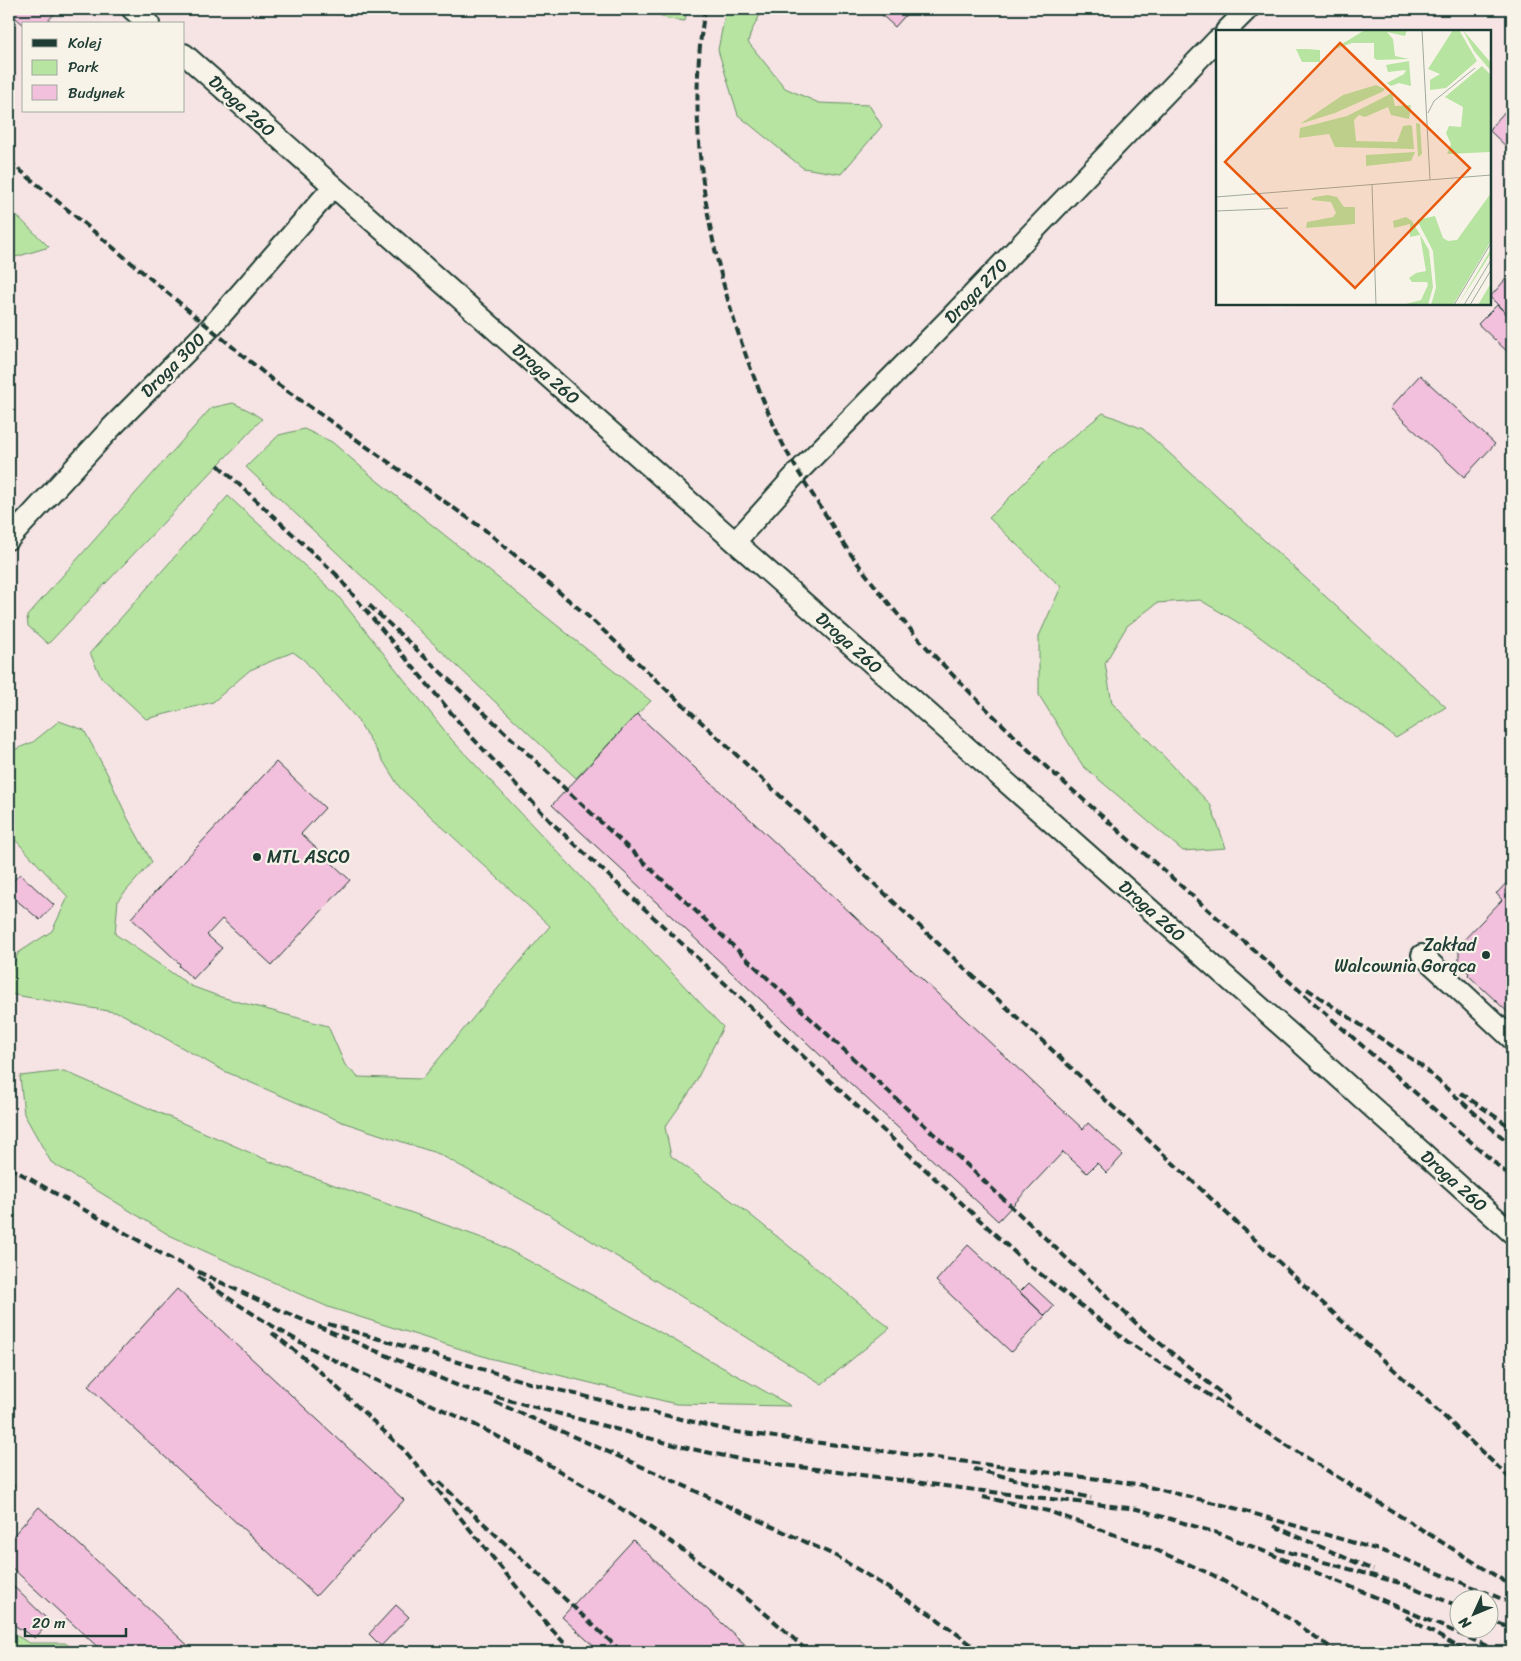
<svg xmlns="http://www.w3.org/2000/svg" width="1521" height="1661" font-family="Sriracha,sans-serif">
	<rect width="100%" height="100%" fill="#f7f3e8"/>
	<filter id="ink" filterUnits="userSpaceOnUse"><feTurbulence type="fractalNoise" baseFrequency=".02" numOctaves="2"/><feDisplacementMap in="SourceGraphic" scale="10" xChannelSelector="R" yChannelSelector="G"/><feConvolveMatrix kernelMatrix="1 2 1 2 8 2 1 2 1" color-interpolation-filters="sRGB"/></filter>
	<g filter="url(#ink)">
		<path fill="#f6e3e4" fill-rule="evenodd" d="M9,9H1512V1652H9ZM24,24H184V111H24ZM1217,31H1490V304H1217ZM1458,1598H1488V1628H1458Z"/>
		<path fill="#b7e4a1" stroke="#6b906a" d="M647,9H687L685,21L668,19Z
			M726,9H763L751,32L748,42L785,88L819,103L869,105L882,126L841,174L803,168L738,115L718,50Z
			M9,208L49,247L9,259Z
			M233,403L250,411L262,419L48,644L28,626L27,616L211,408Z
			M1103,413L1143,429L1446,707L1396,738L1249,629L1200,600L1157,603L1127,626L1105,663L1112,703L1210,804L1226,848L1183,851L1083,766L1039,695V636L1061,587L989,518L1056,451Z
			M304,429L332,442L375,479L651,701L637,714L576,778L246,467L279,435Z
			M228,496L338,596L452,740L723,1027L692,1089L665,1127L671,1156L743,1209L890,1328L822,1384L553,1217L439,1154L342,1122L224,1071L120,1013L9,994V977L18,953L52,931L68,897L9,833V752L33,742L59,721L84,730L107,773L127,817L152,862L118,900L115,934L191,986L221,997L328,1026L345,1065L358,1077L422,1079L550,926L400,788L357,719L304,660L293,652L250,670L213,702L146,719L101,677L90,653Z
			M64,1071L276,1164L496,1243L649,1326L791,1406L676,1404L489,1358L328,1307L169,1235L51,1162L24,1114L20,1076Z
			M9,1631L29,1643H65L78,1652H9Z"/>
		<path fill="#f2bfdc" stroke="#1f3d34" d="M9,9H59L45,24H24V25L9,12Z
			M875,9H911L895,27Z
			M1511,105L1512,106V152L1490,131V128Z
			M1512,272V319L1490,297Z
			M1497,305L1512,319V356L1478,324Z
			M1420,375L1495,444L1464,477L1390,408Z
			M637,714L1083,1129L1088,1123L1123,1155L1107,1173L1097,1163L1087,1173L1063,1152L998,1221L552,805Z
			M276,762L325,808L301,834L350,880L272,965L222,919L207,935L222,948L193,979L179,966L180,964L131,918Z
			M20,874L54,905L40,920L9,894V885Z
			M1512,877V1016L1468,975L1469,973L1459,964V945L1502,900L1496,893H1497Z
			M968,1245L1045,1316L1011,1352L936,1281Z
			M1029,1283L1054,1306L1045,1316L1020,1292Z
			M177,1289L404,1500L316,1596L88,1386Z
			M9,1480L15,1486L9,1493Z
			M39,1507L195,1652H103L9,1565V1540Z
			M633,1540L753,1652H600L562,1617Z
			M9,1582L50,1622L35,1638L9,1622Z
			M396,1605L409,1617L381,1646L369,1634Z"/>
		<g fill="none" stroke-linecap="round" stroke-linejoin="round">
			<defs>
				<path id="lane" d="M132,9L149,24
					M1226,31L1248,9
					M184,54L1303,1045L1512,1233
					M9,539L111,428L210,328L333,187
					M735,542L798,472L951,317L1217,40
					M1422,955L1512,1039"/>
			</defs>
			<use href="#lane" stroke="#1f3d34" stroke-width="24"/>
			<use href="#lane" stroke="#f7f3e8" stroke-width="20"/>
			<path stroke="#1f3d34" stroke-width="4" stroke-dasharray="8 4" stroke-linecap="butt" d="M705,9C681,146 717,297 773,423C787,456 807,486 827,517C835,530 843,544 853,557C873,584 895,612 918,638C958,682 1001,723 1043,764L1512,1178
				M9,161L276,383L485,530L590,618L1512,1480
				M218,465L338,576
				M334,572L468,733L552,823L1025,1262L1128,1342L1272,1436L1512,1586
				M369,605L1140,1327L1232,1402
				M1307,989L1419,1064L1512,1146
				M1461,1093L1512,1128
				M9,1167L171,1259L275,1308L461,1387L678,1446L739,1459L983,1491L1137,1509L1224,1535L1366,1593L1501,1652
				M198,1277C242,1308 288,1337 336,1361C387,1387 442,1407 493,1434C603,1493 718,1566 808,1652
				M328,1324L533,1384L736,1432L1137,1484L1231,1507L1389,1553L1512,1603
				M272,1333L313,1365L404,1450L437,1489L551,1629L573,1652
				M495,1402L663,1476L836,1556L932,1615L981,1652
				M974,1469L1091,1498
				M439,1482L622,1652
				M983,1497L1048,1511L1149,1547L1213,1575L1290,1619L1337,1652
				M1274,1526L1373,1570
				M1277,1549L1407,1585L1458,1606
				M1406,1617L1467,1652
				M1488,1619L1512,1629"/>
		</g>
	</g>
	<g fill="#1f3d34" stroke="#f7f3e8" stroke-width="2">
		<circle cx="257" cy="857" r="5"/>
		<circle cx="1486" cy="955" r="5"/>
	</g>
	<g text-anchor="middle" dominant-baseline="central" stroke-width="4.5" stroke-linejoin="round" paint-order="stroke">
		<g font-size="18" fill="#1f3d34" stroke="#f7f3e8">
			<text transform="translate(242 106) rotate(42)">Droga 260</text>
			<text transform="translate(976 291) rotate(-46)">Droga 270</text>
			<text transform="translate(173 365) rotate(-45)">Droga 300</text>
			<text transform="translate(546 374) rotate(41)">Droga 260</text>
			<text transform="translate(849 643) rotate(42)">Droga 260</text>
			<text transform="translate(1152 911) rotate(42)">Droga 260</text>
			<text transform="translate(1454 1181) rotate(42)">Droga 260</text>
		</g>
		<g font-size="18" fill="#1f3d34" stroke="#f7f3e8" text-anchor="start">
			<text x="267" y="857">MTL ASCO</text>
			<text x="1476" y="945" text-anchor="end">Zakład<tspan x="1476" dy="21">Walcownia Gorąca</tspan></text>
		</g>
	</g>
	<g transform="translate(1216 30)">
		<rect width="275" height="275" fill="#f7f3e8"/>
		<path d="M149,0H191L189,6L171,2L177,9L179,26L193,29L161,30L158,28V13H136L116,20ZM237,0H243L261,31L230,58L214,60V50L224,44L212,39ZM247,0L275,33V41L258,21ZM91,19L104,20V32H86L80,19ZM193,31L195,56L183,53L175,56L171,53L188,44L190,40L172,42L170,35ZM266,36L275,45V122L231,124L235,114L230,103L233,96L245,97L247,77L229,67ZM160,55L169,59L166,62L119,83L84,94L127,65ZM176,63L179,76L195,75L193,89L175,85L172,77L149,87L143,85L138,90L140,111L181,112L187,96L194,95L196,96L198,119L119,117L113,104L83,108L84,98L131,86ZM200,93L204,94L206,124L202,127ZM199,122L195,131L150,136V125ZM275,163V211L237,275H215L220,258L217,221L201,190L219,186L227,208L232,211L241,210ZM112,165L121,167L128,177H139V194L90,198L91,192L117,187L120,183L115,172L95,170L98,167ZM190,187L196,191L213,220L217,257L212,275H186L205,270L212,255L211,252H196L193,248L200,243L210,241L204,205L194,207V194L178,198L177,191ZM275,219V223L242,275ZM275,253V275H262Z" fill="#b7e4a1"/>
		<path fill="none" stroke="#a1aaa0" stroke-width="1" d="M206,0L214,150M212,83L218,71L259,38M156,155L160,275M0,167L275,145M0,181L72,178M238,275L275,213M248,275L275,230M254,275L275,240"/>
		<path fill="#e8590c" fill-opacity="0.15" stroke="#e8590c" stroke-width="2.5" d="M124,13L254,138L139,258L9,132Z"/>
		<rect width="275" height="275" fill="none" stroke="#1f3d34" stroke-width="2.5"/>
	</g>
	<rect width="1521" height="1661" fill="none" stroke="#f7f3e8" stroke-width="30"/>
	<rect x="15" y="15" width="1491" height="1631" fill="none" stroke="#1f3d34" stroke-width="2" filter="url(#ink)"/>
	<rect x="22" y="22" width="162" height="90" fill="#f7f3e8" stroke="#a1aaa0"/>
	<rect x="32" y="39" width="25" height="8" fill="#1f3d34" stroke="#a1aaa0"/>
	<text x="68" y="48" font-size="15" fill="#1f3d34">Kolej</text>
	<rect x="32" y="60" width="25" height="15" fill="#b7e4a1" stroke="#a1aaa0"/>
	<text x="68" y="72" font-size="15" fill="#1f3d34">Park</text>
	<rect x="32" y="85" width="25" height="15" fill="#f2bfdc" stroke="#a1aaa0"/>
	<text x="68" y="98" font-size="15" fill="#1f3d34">Budynek</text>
	<g transform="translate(1474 1614) rotate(226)"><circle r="24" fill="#f7f3e8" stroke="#a1aaa0"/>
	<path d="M0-4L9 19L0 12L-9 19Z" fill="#1f3d34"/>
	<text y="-8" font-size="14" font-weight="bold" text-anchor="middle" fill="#1f3d34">N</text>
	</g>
	<path d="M25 1628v8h101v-8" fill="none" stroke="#1f3d34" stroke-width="2.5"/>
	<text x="32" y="1628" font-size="15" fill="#1f3d34" stroke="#f7f3e8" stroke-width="4" paint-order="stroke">20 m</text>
</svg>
